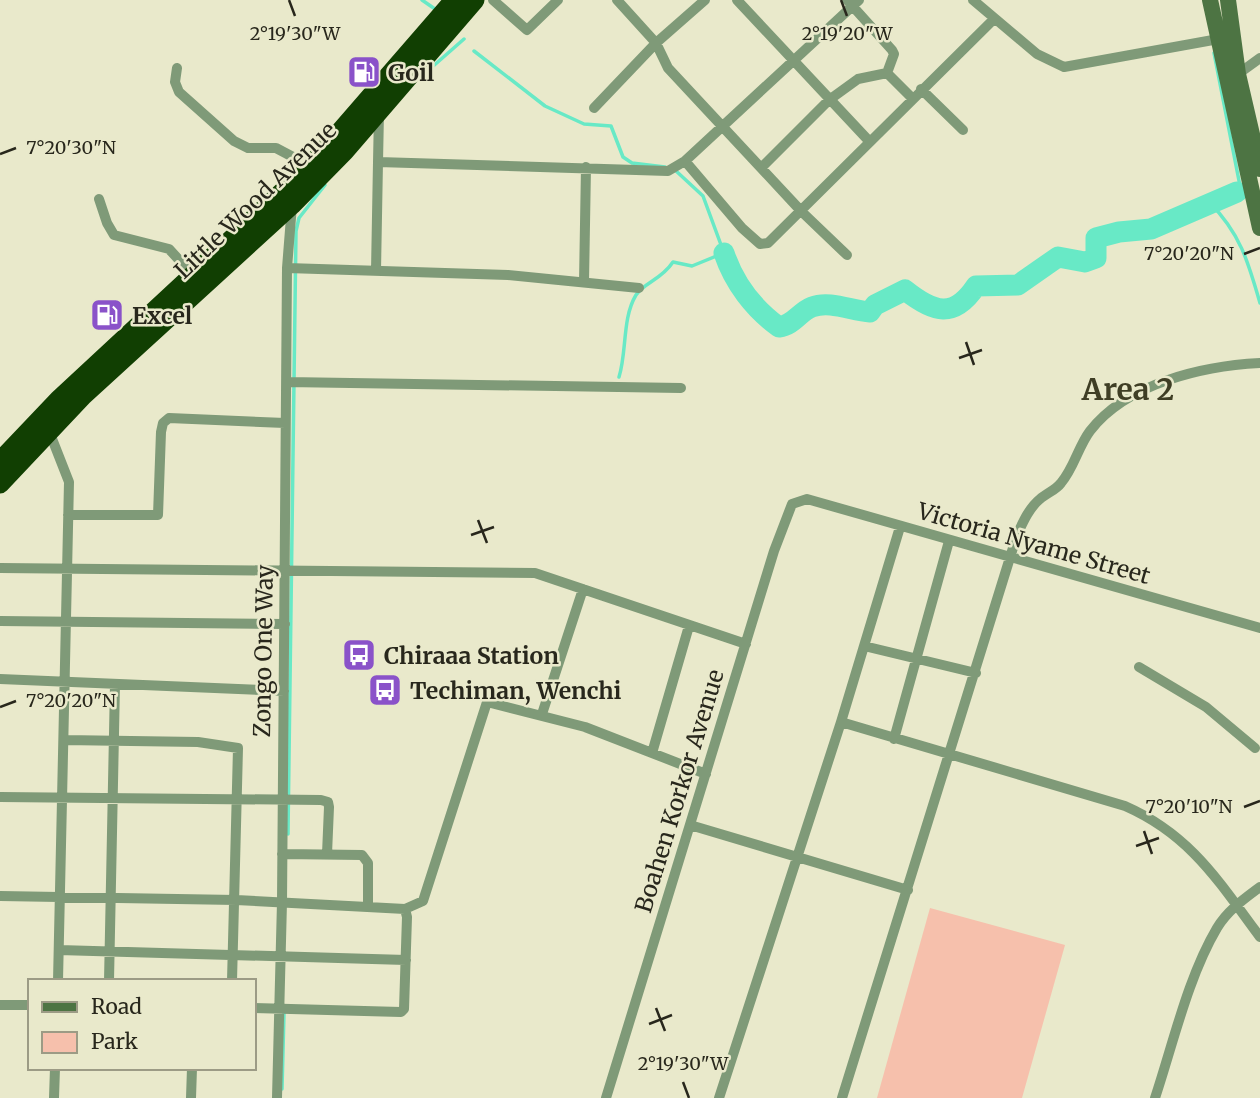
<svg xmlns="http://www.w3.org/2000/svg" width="1260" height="1098" font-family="Merriweather,serif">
	<rect width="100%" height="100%" fill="#e9e9cb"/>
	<path fill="#f6c0ac" d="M930,908L1065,945L1022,1098H877Z"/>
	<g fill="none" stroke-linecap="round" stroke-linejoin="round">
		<path stroke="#68e9c6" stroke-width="3.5" d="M422,0L435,9
			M474,51L545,106L584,124L611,126L623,157L632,163L665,167
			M1214,53L1241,191
			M423,75L464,39
			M1209,202C1240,233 1248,261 1260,303
			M619,377C627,352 622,318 636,295C645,282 661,280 673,262L692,266L724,253L703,196L675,170
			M288,834L296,231L299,218L325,185
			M282,1089L284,1013"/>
		<path stroke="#68e9c6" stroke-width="21" d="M724,253C734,283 754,309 779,327C794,325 799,312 812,307C830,300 852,311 870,312L875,305L905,290C934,313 954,319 976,286L1018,285L1058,257L1085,262L1096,258V238L1119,232L1151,229L1237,192"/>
		<path stroke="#7f9a78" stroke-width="10" d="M493,0L527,30L558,0
			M617,0L656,43L668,68L802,212L847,255
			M737,0L869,141
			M847,0L892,50L894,54L887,73L912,98
			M973,0L1037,54L1064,67L1224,38
			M177,68L175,82L179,92L234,141L248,148H276L310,166
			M1238,74L1260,58
			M921,89L963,130
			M594,108L656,43L705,0
			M379,113L378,162L668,171L685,161L742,228L760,244L768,243L993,20
			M685,161L859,0
			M761,168L829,100L858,79L887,73
			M99,199L107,223L114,235L169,249L192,274
			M287,268L508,275L639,288
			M376,271L378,162
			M584,282L586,167
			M287,382L681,388
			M49,431L69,482L58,981
			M68,515H158L161,432L163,423L169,418L285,423
			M0,568L535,573L746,644
			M0,621L285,624
			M864,646L976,673
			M1139,667L1206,707L1255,748
			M0,679L284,691
			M542,714L583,589
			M841,722L1125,806C1191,835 1219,882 1260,937
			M894,739L949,541
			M64,740L198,742L238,748L232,981
			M652,753L689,626
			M0,797L321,800L328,802L329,807L327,854
			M690,825L908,890
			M282,854L362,855L368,863V906
			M0,896L236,900L405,909L407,917L404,1009L401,1012L254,1008
			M405,909L423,901L487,702L585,727L706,774
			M59,950L406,960
			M109,981L115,684
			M0,1005H30
			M54,1098L55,1068
			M191,1098L192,1068
			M277,1098L282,902L287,268L292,205
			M606,1098L774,551L792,504L807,499L1260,628
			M719,1098L841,722L900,527
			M842,1098L1017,535C1023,522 1029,508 1040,499C1047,493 1056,490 1061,483C1074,468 1078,447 1090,431C1127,383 1203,366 1260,363
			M1155,1098C1173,1044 1188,977 1217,928C1228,910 1244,899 1260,887"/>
		<path stroke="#4d7443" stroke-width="16" d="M1210,0L1260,228
			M1228,0L1238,74L1260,169"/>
		<path stroke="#113f02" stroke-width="19" d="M0,461L58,400L310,166L454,0
			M0,484L83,396L292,205L345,151L475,0"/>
	</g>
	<path fill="none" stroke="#28271c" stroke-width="2.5" d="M289,0L295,16M841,0L847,16M0,154L16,148M1244,254L1260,248M966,342L974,365M959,358L982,350M478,520L487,543M471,535L494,527M0,707L16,701M1244,807L1260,801M1144,831L1152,854M1136,846L1159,838M656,1008L665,1031M649,1024L672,1015M683,1082L689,1098"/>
	<defs>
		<symbol id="fuel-square" viewBox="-11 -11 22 22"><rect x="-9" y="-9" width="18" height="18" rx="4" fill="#8a52c9" stroke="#e9e9cb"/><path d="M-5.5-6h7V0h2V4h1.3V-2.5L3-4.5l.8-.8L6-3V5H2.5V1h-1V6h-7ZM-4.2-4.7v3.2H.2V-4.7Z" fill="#fff"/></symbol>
		<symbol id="bus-square" viewBox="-11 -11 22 22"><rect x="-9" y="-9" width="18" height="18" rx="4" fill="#8a52c9" stroke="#e9e9cb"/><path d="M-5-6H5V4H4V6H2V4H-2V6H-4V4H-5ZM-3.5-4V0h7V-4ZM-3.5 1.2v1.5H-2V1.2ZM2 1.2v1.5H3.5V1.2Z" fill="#fff"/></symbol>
	</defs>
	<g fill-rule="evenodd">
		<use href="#fuel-square" x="345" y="53" width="38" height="38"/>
		<use href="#fuel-square" x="88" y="296" width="38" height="38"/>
		<use href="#bus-square" x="340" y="636" width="38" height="38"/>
		<use href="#bus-square" x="366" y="671" width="38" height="38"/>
	</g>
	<g text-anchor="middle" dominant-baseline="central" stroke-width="5" stroke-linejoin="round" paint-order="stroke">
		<g font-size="23" font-weight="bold" fill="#28271c" stroke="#e9e9cb" text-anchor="start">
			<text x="388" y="72">Goil</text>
			<text x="132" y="315">Excel</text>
			<text x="384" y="655">Chiraaa Station</text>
			<text x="410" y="690">Techiman, Wenchi</text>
		</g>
		<g font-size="23" fill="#28271c" stroke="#e9e9cb">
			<text transform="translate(255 200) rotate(-44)">Little Wood Avenue</text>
			<text transform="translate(1034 543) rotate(16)">Victoria Nyame Street</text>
			<text transform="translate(263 651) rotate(-89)">Zongo One Way</text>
			<text transform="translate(679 791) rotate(-73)">Boahen Korkor Avenue</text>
		</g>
		<g font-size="30" font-weight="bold" fill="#3f3e25" stroke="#e9e9cb">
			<text x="1128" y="389">Area 2</text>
		</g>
	</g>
	<g font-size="18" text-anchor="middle" fill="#28271c" stroke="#e9e9cb" stroke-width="5" stroke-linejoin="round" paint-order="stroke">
		<text x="295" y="40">2°19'30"W</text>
		<text x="847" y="40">2°19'20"W</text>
		<text x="71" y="154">7°20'30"N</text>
		<text x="1189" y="260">7°20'20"N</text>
		<text x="71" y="707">7°20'20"N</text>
		<text x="1189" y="813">7°20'10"N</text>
		<text x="683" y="1070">2°19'30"W</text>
	</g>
	<rect x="28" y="979" width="228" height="91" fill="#e9e9cb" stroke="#9c9b85" stroke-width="2"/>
	<rect x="42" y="1002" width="35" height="10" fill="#4d7443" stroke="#9c9b85" stroke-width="2"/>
	<text x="91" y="1014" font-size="21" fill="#28271c">Road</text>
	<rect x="42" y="1032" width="35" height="21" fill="#f6c0ac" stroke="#9c9b85" stroke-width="2"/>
	<text x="91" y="1049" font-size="21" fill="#28271c">Park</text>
</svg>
